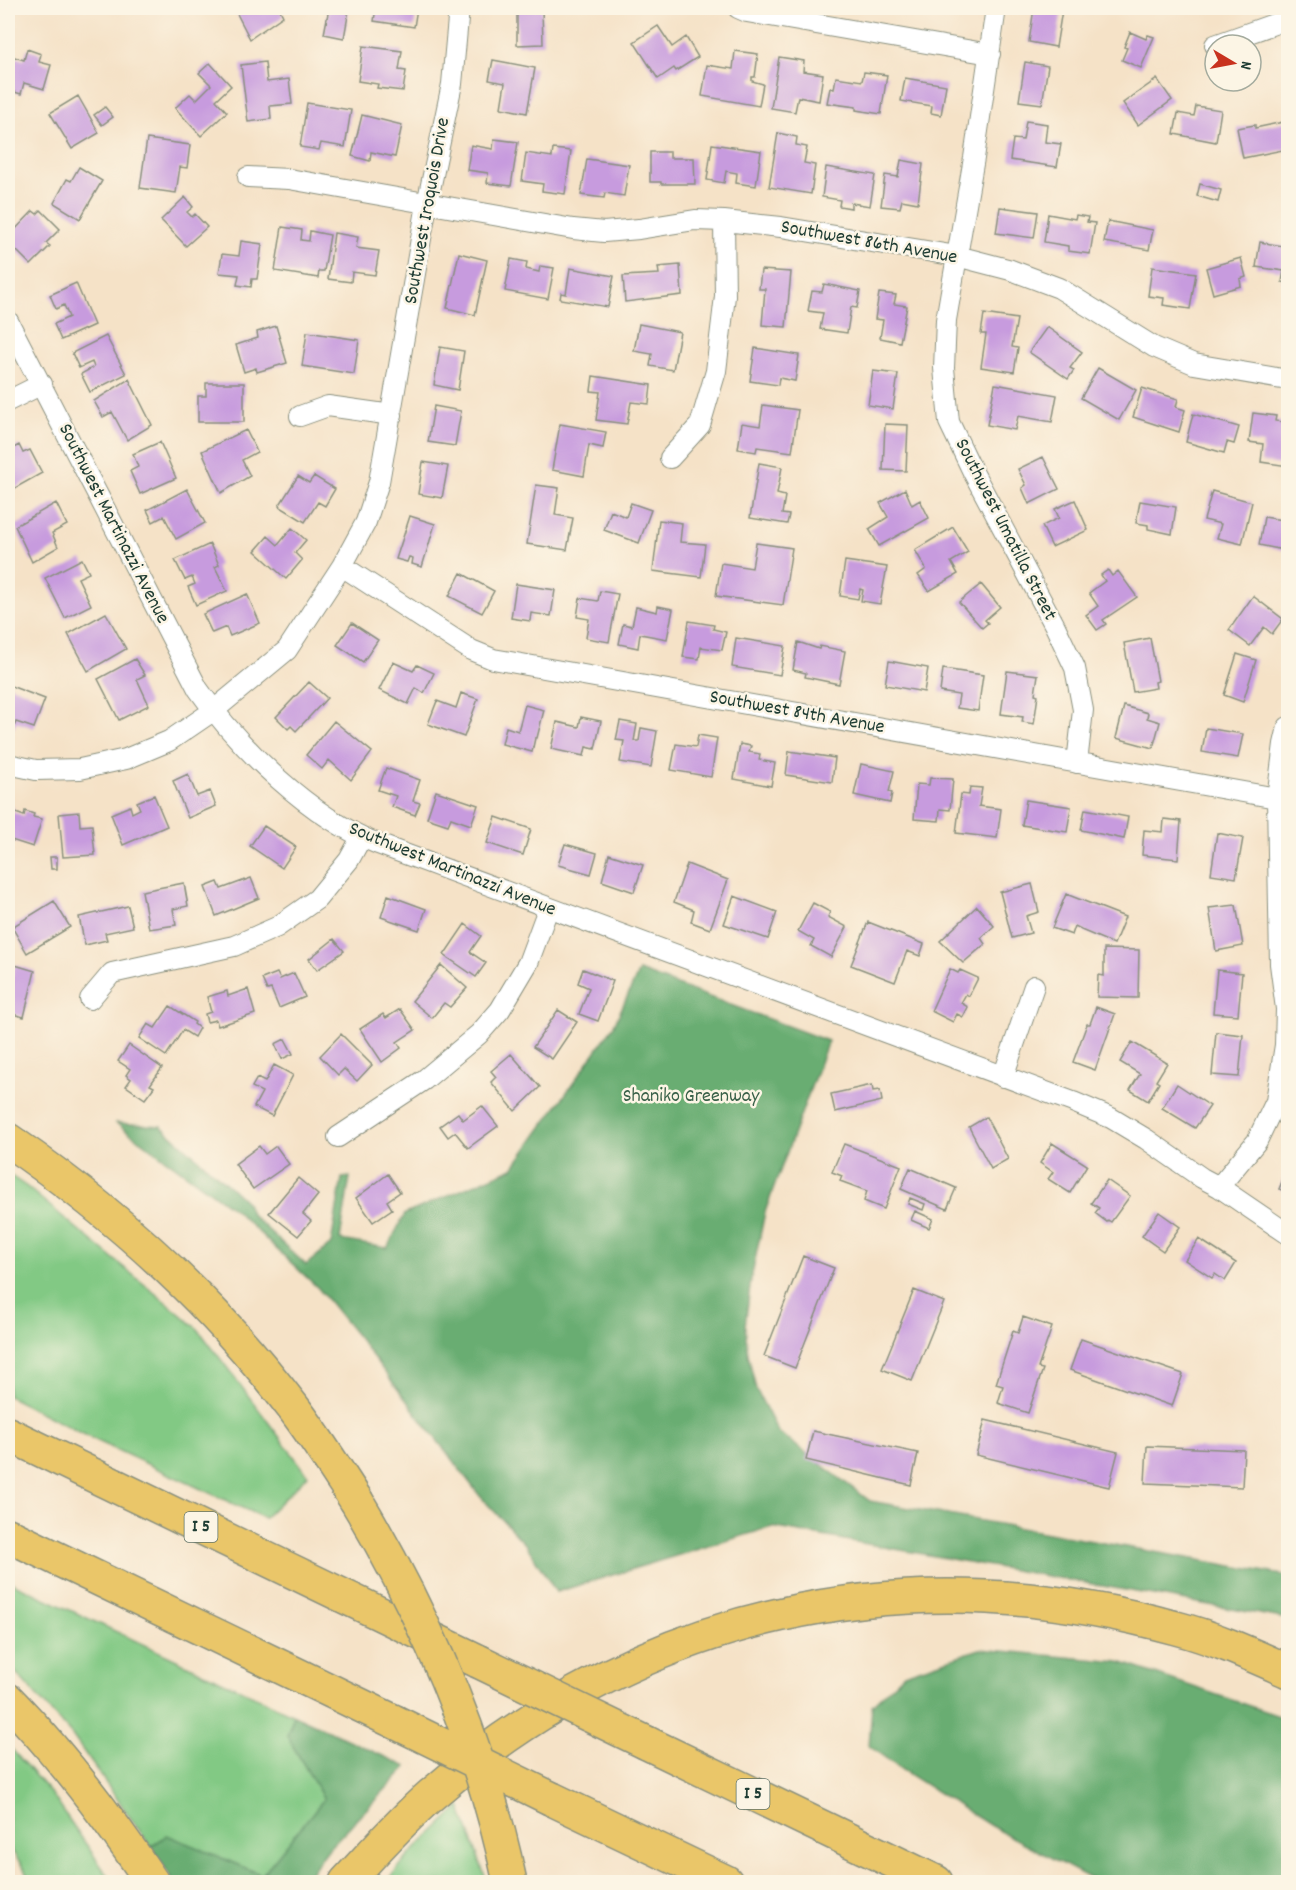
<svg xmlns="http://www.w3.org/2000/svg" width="1296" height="1890" font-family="Dekko,sans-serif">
	<rect width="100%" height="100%" fill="#fcf5e5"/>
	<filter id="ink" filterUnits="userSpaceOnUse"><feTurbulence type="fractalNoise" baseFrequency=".0167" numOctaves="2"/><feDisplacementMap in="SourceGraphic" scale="12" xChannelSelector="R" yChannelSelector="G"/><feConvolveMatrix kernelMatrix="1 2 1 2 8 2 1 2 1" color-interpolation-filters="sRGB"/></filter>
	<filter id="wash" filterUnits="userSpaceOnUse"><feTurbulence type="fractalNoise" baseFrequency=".008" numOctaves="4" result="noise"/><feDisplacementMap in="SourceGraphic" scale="24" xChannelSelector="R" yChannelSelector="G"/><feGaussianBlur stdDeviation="1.35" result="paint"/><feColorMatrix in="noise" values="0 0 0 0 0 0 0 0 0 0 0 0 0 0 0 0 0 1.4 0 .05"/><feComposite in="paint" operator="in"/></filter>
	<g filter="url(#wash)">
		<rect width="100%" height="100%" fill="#f5e2c7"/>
		<path fill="#82c984" stroke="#50835c" stroke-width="1.5" d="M8,1174L27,1187L198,1329L308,1475L264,1518L91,1438L8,1396Z
			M8,1581L294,1715L287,1736L324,1799L262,1875L167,1835L151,1847L72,1735L8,1664Z
			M8,1745L53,1796L112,1882H33L8,1845Z
			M460,1806L487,1882H386L411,1853Z"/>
		<path fill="#69ad72" stroke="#447553" stroke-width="1.5" d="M639,971L828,1041L765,1212L751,1279L745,1326L748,1354L756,1389L778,1432L870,1501L1288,1576V1619L772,1527L556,1592L527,1546L480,1496L360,1340L318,1288L235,1210L116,1123L161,1126L228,1185L247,1203L251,1214L306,1265L331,1244L342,1178L350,1177L340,1240L387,1248L405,1214L513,1168L613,1027Z
			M980,1649L1120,1662L1288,1719V1882H1097L991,1826L902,1770L869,1746L872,1705L904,1674Z
			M294,1715L407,1767L329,1848L304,1882H174L151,1847L167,1835L262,1875L324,1799L287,1736Z"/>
		<g id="blocks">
			<path fill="#c79bde" d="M234,8H279L283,16L250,39Z
				M329,8L349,10L344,38L324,34Z
				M376,8H417L414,27L374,21Z
				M517,8H542L543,44L517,45Z
				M1034,8L1062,10L1056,47L1029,42Z
				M658,26L672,47L686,37L698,57L676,71L674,68L658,79L634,42Z
				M1130,32L1146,39L1148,35L1154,37L1141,68L1122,60L1127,48L1124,47Z
				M363,46L402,51L399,70L406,71L403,91L377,88L378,84L358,81Z
				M27,49L41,54L39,62L51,65L44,89L24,83L21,94L8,90V55L24,60Z
				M735,51L758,54L755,77H752V81L763,84L759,106L702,96L707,65L733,69Z
				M779,57L804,61L803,71L823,74L819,101L798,97L795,112L771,108Z
				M493,60L535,68L527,113L501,108L505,83L489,80Z
				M265,62L267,82L289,79L292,104L270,106L271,119L248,122L241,65Z
				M1025,62L1048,66L1042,104L1019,101Z
				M210,63L231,86L216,100L227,112L201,136L175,108L190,94L196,100L211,85L199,73Z
				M864,72L887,75L881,114L856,110V107L827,103L830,88L834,89L836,77L862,81Z
				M905,78L946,85L941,115L931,113L932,106L901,101Z
				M1157,79L1172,100L1138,125L1123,103Z
				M78,96L99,133L72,149L50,113Z
				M307,103L351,110L345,147L321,143L319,150L300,147Z
				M1196,106L1221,110L1216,142L1174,134L1178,113L1194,116Z
				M105,107L113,117L102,125L94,115Z
				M362,115L402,125L395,157L371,152L370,161L352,156Z
				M1026,121L1047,124L1045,142L1061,144L1057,167L1010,160L1013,139L1023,140Z
				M1288,121V149L1243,158L1237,128L1255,125V128Z
				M778,133L797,137L796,145L807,147L804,163L815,165L811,194L769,187Z
				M147,139L190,145L187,168L180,167L176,193L140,188Z
				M494,139L518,142L511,186L487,183L488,173L467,170L471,145L493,149Z
				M712,144L761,151L756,186L736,183L737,173L726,171L724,183L707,180Z
				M553,149L571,151L565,194L542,191L543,184L522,181L526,153L552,157Z
				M650,152H670V158H694L695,184H661V182H650Z
				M587,159L629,165L624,196L605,193L604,198L581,195Z
				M901,160L923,164L918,203L902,200L900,208L881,206L885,175L898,177Z
				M79,167L102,181L80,219L54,203L67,179L71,181Z
				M826,167L875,175L870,206L851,203V208L839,206L840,200L822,197Z
				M1200,184L1221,190L1218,202L1197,196Z
				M185,197L193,207L187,212L192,217L195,214L207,227L186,246L161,220Z
				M1000,207L1038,212L1034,238L996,233Z
				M41,210L60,229L46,243L50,246L31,265L8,242V237L33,211L37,214Z
				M1048,214L1075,219L1076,215L1088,217L1087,222L1095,223L1090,254L1068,251V246L1044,242Z
				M1108,221L1153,230L1149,250L1104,242Z
				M282,227L302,230L301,240L309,241L310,231L330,235L324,271H319L318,278L275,271Z
				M334,233L358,237L356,248L379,251L375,275L352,272L351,282L328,279Z
				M241,241L262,244L257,279H252L251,287L237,285L239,275L219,273L222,254L239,256Z
				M1260,242L1288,247V283L1282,282L1284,271L1256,267Z
				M459,253L487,260L475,315L447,308Z
				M1241,258L1246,277L1240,279L1241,286L1213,294L1206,268Z
				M511,259L527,262L526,269L539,272L540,266L554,268L548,299L505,291Z
				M680,265L682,295L625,302L623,276L659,274L658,267Z
				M1152,267L1196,273L1190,309L1163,305L1164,298L1148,296Z
				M570,268L614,276L608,307L560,299L561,293L566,294Z
				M761,270L791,272L786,327L762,325L765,289H759Z
				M76,283L94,325L61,340L54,324L69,317L64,305L56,309L50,295Z
				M824,284L860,291L857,308L851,307L847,333L820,329L823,313L808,311L812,291L822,292Z
				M879,293L896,295L894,304L907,306L900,342L880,338L883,320L875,319Z
				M984,314L1017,319L1012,347L1018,348L1014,372L981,367L986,334H981Z
				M639,324L680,332L673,370L650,366L652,354L634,351Z
				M276,326L287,363L257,372L256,368L244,372L236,345L258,338L257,332Z
				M1047,327L1082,352L1070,368L1074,370L1068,379L1029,352Z
				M307,332L359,340L354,374L302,366Z
				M106,336L126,374L90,392L81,374L94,367L92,362L79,368L72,353Z
				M440,347L464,351L458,390L434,385Z
				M755,348L799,355L795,381L779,378L778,385L750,381Z
				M1098,368L1136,390L1119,420L1081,398Z
				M873,371L898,374L893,409L868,405Z
				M593,376L651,385L649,404L631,402L627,424L596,420L600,392L591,391Z
				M129,379L152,425L127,440L112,412L103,417L94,401Z
				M206,383H244V422H198V396H206Z
				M995,384L1057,395L1052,422L1018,416L1015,430L987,425Z
				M1142,388L1178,399L1176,407L1185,410L1179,432L1133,417Z
				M763,405L798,410L792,452L757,447L756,452L738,449L742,423L760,426Z
				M434,406L461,411L455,446L428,442Z
				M1253,413L1276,416L1275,421L1288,423V466L1261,462L1263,444L1249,442Z
				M1193,414L1239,427L1234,444L1227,442L1224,453L1186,442Z
				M560,424L606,432L603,448L589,445L584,476L552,470Z
				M885,424L908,425L906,471L883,470Z
				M246,430L257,452L242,460L250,476L221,493L202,451Z
				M160,442L176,478L140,494L130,471L138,467L133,454Z
				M19,445L23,453L30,450L42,473L8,492V451Z
				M1043,457L1059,489L1029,504L1022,488L1026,485L1018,469Z
				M423,462L448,466L442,498L418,494Z
				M759,463L782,467L777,494L785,496L782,514L789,515L787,524L750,518Z
				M298,476L309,483L314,476L335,489L325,506L318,502L305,522L279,506Z
				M536,485L559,488L555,515L573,518L567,550L527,544Z
				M187,489L205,523L176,539L164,516L153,522L147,510Z
				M905,489L912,505L920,500L929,518L879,546L869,529L888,517L880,503Z
				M1212,491L1252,502L1242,544L1217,538L1221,524L1204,520Z
				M1075,500L1088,530L1052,547L1042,526L1059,518L1055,509Z
				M1140,501L1176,507L1172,534L1148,529V525L1136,523Z
				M56,503L67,525L52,533L58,547L32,562L15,526Z
				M631,503L651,510L639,543L604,530L611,511L626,517Z
				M410,516L435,524L422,567L412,564L413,558L409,557L407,562L396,559Z
				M1264,517L1288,521V551L1259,545Z
				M659,520L682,523L680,542L705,544L701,577L653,571Z
				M953,527L968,552L951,562L958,574L929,591L918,575L926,569L915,550Z
				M292,528L306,540L295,553L302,560L286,579L255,551L268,536L278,545Z
				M756,543L792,548L783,605L716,596L721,563L752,568Z
				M210,544L219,565L215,567L227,591L196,605L188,587L195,584L192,577L185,580L175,560Z
				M82,559L89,573L78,578L91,605L65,618L45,578Z
				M845,561L887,567L880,604L861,601L863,590L860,589L858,599L840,596Z
				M1108,570L1112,576L1118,571L1137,597L1103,620L1106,624L1097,630L1086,615L1098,606L1089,593L1105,581L1101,575Z
				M461,573L494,591L482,613L449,596Z
				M516,584L555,590L551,616L531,613L530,621L511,618Z
				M981,584L1000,607L985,620L988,623L982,628L959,602Z
				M600,591L618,594L609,642L586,638L589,619L577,617L580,598L598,601Z
				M247,594L260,623L230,636L226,627L212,633L203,614Z
				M1253,596L1283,619L1272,634L1264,627L1250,646L1229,630Z
				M658,606L673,609L667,639L640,634L638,648L619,644L623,624L632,626L636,607L657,612Z
				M106,613L126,649L88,671L68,634Z
				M689,621L714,625L713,629L726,632L722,650L701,647L699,659L683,657Z
				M352,623L378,640L363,662L337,645Z
				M736,638L785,646L780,675L732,667Z
				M1150,638L1158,681L1155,682L1156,688L1133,692L1124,643Z
				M798,642L819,649L820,646L845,651L839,684L805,677L806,673L793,670Z
				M1237,654L1256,660L1243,702L1224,695Z
				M135,659L145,675L137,679L149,705L119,720L98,679Z
				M889,661L928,668L924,692L885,685Z
				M393,662L413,671L417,665L434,673L424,693L416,688L408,704L379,690Z
				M943,669L983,675L978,711L957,708L959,695L940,692Z
				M1007,671L1038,675L1035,694L1038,695L1034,724L1022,722L1023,717L1001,714Z
				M309,682L327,698L296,731L291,726L288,729L276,717Z
				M8,685L45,699L34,728L16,722L13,729L8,727Z
				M461,693L478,699L464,737L428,724L437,701L456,708Z
				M525,705L544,710L537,738H535L532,752L502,744L506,727L518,731Z
				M1124,706L1148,713L1147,718L1160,722L1153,748L1116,738Z
				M581,717L601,721L595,749L586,747L584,756L551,749L557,722L579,727Z
				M334,721L372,752L351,780L329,760L322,769L306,755Z
				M620,721L637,724L634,741H639L641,728L657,731L651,767L620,762L624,741L616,740Z
				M1206,728L1243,734L1238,758L1202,752Z
				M698,735L717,738L711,777L671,770L676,744L696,747Z
				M740,744L751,746L749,752L760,754L759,760L775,763L771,786L734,779Z
				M789,751L835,758L832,782L786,775Z
				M861,764L894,771L889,792L892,793L890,803L854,795Z
				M386,768L420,780L413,801L420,803L415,815L392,807L396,796L378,790Z
				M188,774L197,796L210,791L216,806L188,818L173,781Z
				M930,778L953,779L950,810L940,809L939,821L914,819L917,784L929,785Z
				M970,787L982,788L979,806L1001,809L997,838L956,833L961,794L969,795Z
				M436,791L478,805L471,825L451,818L448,825L427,818Z
				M154,795L167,826L123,845L111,814L130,806L132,813L140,809L137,802Z
				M1026,800L1071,807L1067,832L1022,825Z
				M8,805L14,808L13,812L24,816L25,811L34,814L33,817L42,819L33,847L8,839Z
				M1085,809L1128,817L1124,839L1081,830Z
				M79,812L80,826L92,825L95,855L63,857L59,814Z
				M496,817L531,829L523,855L487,843Z
				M1164,819L1181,821L1178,859L1142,855L1144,830L1163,832Z
				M264,826L296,847L282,868L250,846Z
				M1217,833L1243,838L1236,878L1211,874Z
				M565,844L597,853L591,874L558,865Z
				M609,854L643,865L634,892L602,881Z
				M50,857H57V869H51Z
				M687,864L728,880L710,929L691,922L694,910L674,902Z
				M251,878L259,898L216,916L205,887L218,882L221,889Z
				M184,883L188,906L173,909L176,925L149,929L142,891Z
				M1032,884L1039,912L1026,916L1031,933L1012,938L1000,892Z
				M1066,894L1125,917L1114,944L1081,930V929L1075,926L1072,935L1052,928Z
				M388,895L426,909L419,930L381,917Z
				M734,896L777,912L768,939L724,924Z
				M54,901L70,927L27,953L12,927Z
				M813,903L830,912L828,917L847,927L831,957L811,946L814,940L798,931Z
				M1236,905L1243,946L1216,951L1209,908Z
				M128,906L133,927L105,933L107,940L85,945L79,917Z
				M977,906L994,926L981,938L985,944L963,963L940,941Z
				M868,922L924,944L920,956L907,951L895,982L851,965Z
				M465,924L481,936L470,952L486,963L476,977L444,955Z
				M334,939L344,951L317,970L309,959Z
				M1104,949L1139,950L1138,998L1097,997L1098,975L1104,976Z
				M15,965L35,971L24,1017L8,1013V993Z
				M441,965L467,988L450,1007L444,1003L432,1018L412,1001Z
				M583,969L613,981L598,1021L579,1014L589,988L578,983Z
				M950,969L958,973L960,970L978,978L969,996L966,994L961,1003L968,1007L963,1017L957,1014L953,1022L931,1011Z
				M1217,970L1242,973L1238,1015L1213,1013Z
				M277,973L280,979L294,973L305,997L279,1008L271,989L267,990L262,979Z
				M248,989L255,1014L218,1026L216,1020L207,1022L205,1014L211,1012L207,997L227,991L228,996Z
				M170,1006L195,1022L194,1024L199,1028L194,1037L183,1030L166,1056L139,1038L148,1024L155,1028Z
				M1096,1007L1115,1014L1095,1070L1073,1062L1087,1024H1090Z
				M400,1009L415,1030L397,1042L401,1048L382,1062L360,1029L383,1014L386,1018Z
				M558,1010L577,1022L552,1059L533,1047Z
				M1216,1032L1243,1035L1239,1077L1212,1075Z
				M341,1034L372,1065L357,1081L344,1069L338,1075L320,1056Z
				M285,1039L293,1054L282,1059L275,1044Z
				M1132,1042L1167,1063L1156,1081L1159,1083L1148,1101L1130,1090L1140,1074L1120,1062Z
				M129,1045L162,1068L150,1085L154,1087L145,1099L126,1086L131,1079L126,1075L130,1069L118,1061Z
				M511,1054L540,1087L515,1111L491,1082L496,1077L491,1071Z
				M274,1065L293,1075L272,1116L254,1107L262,1092L252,1087L257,1078L265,1082Z
				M1177,1084L1210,1106L1195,1128L1162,1108Z
				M872,1085L873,1091L880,1090L882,1101L835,1112L831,1094Z
				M482,1106L498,1126L468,1148L455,1132L448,1137L440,1126L458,1113L463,1120Z
				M986,1117L1008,1159L991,1169L969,1127Z
				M1052,1143L1087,1165L1070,1193L1048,1179L1053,1172L1040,1163Z
				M844,1144L901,1166L884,1209L864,1201L867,1191L840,1181L842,1176L832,1172Z
				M259,1146L265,1154L276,1146L289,1164L253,1189L235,1164Z
				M1288,1167V1192L1279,1189Z
				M910,1168L956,1188L947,1209L901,1189Z
				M388,1174L400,1192L387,1201L392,1209L373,1222L356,1198Z
				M298,1178L318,1195L303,1214L311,1221L298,1236L269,1213Z
				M1107,1180L1130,1196L1111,1222L1108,1220L1107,1222L1095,1213L1099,1208L1091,1203Z
				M910,1198L925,1204L923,1210L908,1204Z
				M915,1211L933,1219L929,1228L911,1220Z
				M1159,1212L1180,1227L1163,1251L1142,1236Z
				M1199,1239L1236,1263L1225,1281L1215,1274L1212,1278L1185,1260Z
				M803,1256L834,1268L795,1368L764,1356Z
				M914,1290L944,1302L912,1381L882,1369Z
				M1023,1317L1052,1327L1038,1368L1043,1369L1028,1413L998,1403L1003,1386L996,1384L1013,1331L1018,1333Z
				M1081,1339L1183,1374L1172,1406L1070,1370Z
				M985,1420L1118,1452L1109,1487L976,1455Z
				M813,1431L918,1453L911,1485L806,1460Z
				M1147,1446L1244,1450L1242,1487L1145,1483Z"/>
		</g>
	</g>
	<g filter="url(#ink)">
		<use href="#blocks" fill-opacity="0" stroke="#8a907e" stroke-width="1.5"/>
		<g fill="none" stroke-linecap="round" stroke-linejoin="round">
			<defs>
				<path id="street" d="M738,8L747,12L990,54
					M996,8L974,158L946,320L944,368L949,422L973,472L1054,624L1075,668L1083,710L1077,763
					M1215,45L1288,19
					M248,177L289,179L573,229L604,232L639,229L695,220L724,221L781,227L957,256L1011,270L1059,288L1154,347L1194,364L1288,380
					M8,321L198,689C240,749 310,817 378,844L1073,1102L1111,1118L1146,1139L1202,1178L1219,1187L1288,1234
					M8,401L42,384
					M300,416L328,406L392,415
					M670,458L700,425L716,371L725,296L724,221
					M342,566L471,650L493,659L1288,800
					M8,764L36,770L80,769L126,759L169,741L213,711L287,650L342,566L366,522L379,482L427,204L452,84L459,8
					M90,999L112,973L234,946L277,927L317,899L349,860L361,838
					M1003,1077L1034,986
					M338,1137L424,1080L479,1034L500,1010L528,963L548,909
					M1219,1187L1257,1141L1276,1101L1285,1045L1286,1009L1280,964L1277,798L1284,744L1288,727"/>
				<path id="highway" d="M8,1140C115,1213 213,1302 292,1406C315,1436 335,1468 356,1500
					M8,1434L478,1661
					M8,1535L393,1721
					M8,1700C62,1755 109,1818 152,1882
					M647,1743L936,1882
					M552,1799L726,1882
					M346,1882C373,1853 400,1822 430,1796C643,1611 904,1553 1176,1628C1215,1638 1252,1655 1288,1671"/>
			</defs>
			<use href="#street" stroke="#8a907e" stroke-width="22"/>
			<use href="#highway" stroke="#8a907e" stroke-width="36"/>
			<use href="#street" stroke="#fff" stroke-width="20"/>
			<use href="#highway" stroke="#eac669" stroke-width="33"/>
			<defs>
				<path id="highway-bridge" d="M356,1500C427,1619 482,1746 510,1882
					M478,1661L647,1743
					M393,1721L552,1799"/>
			</defs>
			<use href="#highway-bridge" stroke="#8a907e" stroke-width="36" stroke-linecap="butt"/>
			<use href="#highway-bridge" stroke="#eac669" stroke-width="33"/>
		</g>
	</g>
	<g text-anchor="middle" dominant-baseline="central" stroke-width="5" stroke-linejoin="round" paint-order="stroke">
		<g fill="#fcf5e5" stroke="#617469" stroke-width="1.5">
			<rect x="184.5" y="1512" width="33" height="30" rx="4.5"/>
			<rect x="736.5" y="1779" width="33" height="30" rx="4.5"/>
		</g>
		<g font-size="18" font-weight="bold" fill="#1f3d34">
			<text x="201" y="1527">I 5</text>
			<text x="753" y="1794">I 5</text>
		</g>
		<g font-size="20" fill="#1f3d34" stroke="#fcf5e5">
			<text transform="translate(428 211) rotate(-80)">Southwest Iroquois Drive</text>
			<text transform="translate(869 243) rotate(10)">Southwest 86th Avenue</text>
			<text transform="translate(113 524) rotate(63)">Southwest Martinazzi Avenue</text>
			<text transform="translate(1005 530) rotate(63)">Southwest Umatilla Street</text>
			<text transform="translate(797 713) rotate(10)">Southwest 84th Avenue</text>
			<text transform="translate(452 870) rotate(22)">Southwest Martinazzi Avenue</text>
		</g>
		<g font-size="20" fill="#386048" stroke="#fcf5e5">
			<text x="691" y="1097">Shaniko Greenway</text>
		</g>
	</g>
	<rect width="1296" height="1890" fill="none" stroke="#fcf5e5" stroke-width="30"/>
	<g transform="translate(1233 63) rotate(100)"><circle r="28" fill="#fcf5e5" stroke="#a4ab9e" stroke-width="1.5"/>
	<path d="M0-4.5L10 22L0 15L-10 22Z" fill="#c8321e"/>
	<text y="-9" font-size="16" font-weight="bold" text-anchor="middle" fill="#1f3d34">N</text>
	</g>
</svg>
